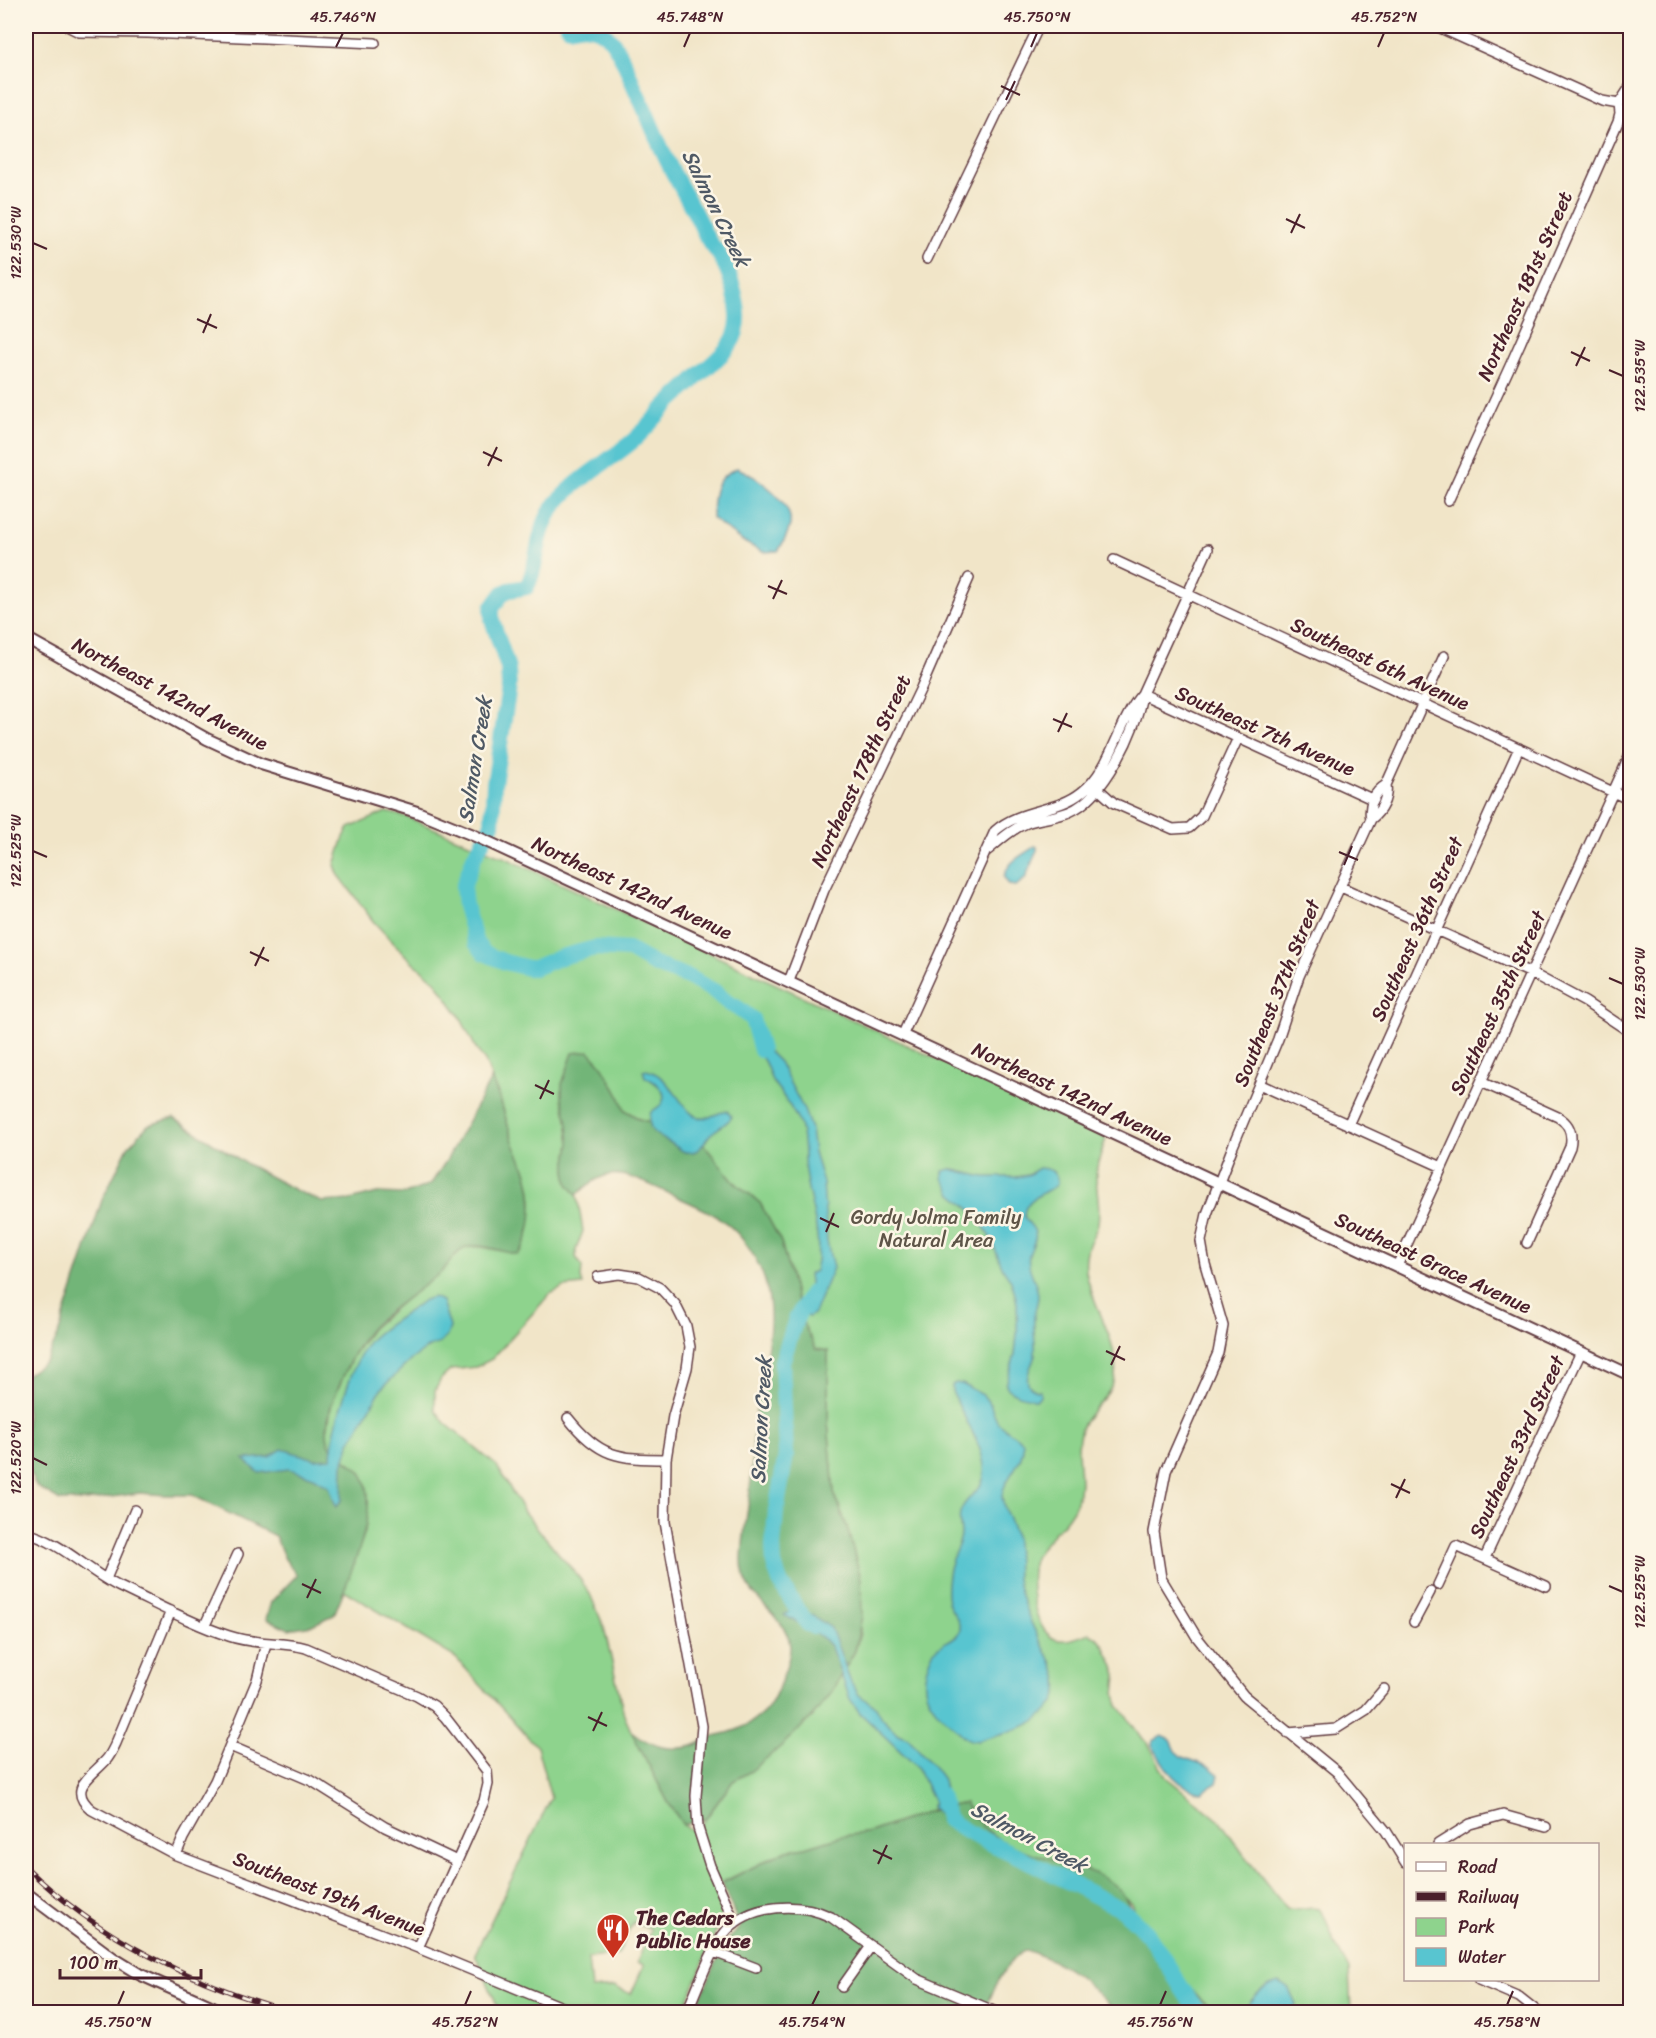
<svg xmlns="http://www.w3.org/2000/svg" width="1656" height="2038" font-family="Sriracha,sans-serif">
	<rect width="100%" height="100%" fill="#fcf5e5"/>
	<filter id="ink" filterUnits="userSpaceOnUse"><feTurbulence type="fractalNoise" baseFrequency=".0167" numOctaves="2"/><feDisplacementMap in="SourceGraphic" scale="12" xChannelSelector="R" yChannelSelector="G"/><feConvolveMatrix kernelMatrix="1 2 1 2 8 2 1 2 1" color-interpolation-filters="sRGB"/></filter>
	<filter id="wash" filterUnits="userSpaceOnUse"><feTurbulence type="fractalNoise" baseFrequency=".008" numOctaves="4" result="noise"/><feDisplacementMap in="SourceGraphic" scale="24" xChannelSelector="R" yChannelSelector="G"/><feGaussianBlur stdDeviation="1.35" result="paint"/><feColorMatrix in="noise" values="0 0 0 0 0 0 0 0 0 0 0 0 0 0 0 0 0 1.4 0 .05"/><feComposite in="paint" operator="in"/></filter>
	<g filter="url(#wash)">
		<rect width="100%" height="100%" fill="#f1e5c8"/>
		<path fill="#8ed38d" stroke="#6c795c" stroke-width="1.5" fill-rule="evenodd" d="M386,812L404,816L508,859L1106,1138C1103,1150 1097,1162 1096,1173C1096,1190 1101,1207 1098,1223C1097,1230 1093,1235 1091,1240C1085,1252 1084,1268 1088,1280C1096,1312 1119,1343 1115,1376C1112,1397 1088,1409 1081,1429C1073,1453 1085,1478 1077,1501C1069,1523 1047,1536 1036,1556C1026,1574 1033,1631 1055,1639C1067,1643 1077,1637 1090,1633L1098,1638L1104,1646L1113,1664L1117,1675L1115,1695L1118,1705L1141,1737L1148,1743L1166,1777L1221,1822L1244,1855L1286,1908C1300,1913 1306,1906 1319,1909L1325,1917L1335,1944L1349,1970L1351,2012H1215L1170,1970L1139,1924L1131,1903L1109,1882L1075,1866L1032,1855L998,1839L979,1824L965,1803L933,1810L871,1832L838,1837L806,1847L787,1850L715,1886L723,1913L684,2010L690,2012H500L475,1954L551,1798L537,1747L456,1658L343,1590L365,1532L368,1502L362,1474L349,1462L333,1452L328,1443L327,1432L332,1402L353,1355L371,1329L461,1250C482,1240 499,1256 521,1251L529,1232L532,1202L531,1193L527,1173L514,1146L500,1098L485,1061L477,1050L459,1015L436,982L407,957L373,921L338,874L335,865L344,837L349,828ZM610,1079L618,1094L625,1110L639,1119L686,1132L700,1140L733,1181L760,1203L781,1242L802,1321L816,1349L828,1351V1422L834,1493L847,1527L861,1579L860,1633L855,1651L829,1696L812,1717L780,1747L751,1771L733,1781L699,1828L694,1831L683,1825L668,1802L631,1731L624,1715L604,1627L590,1594L580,1579L524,1512L497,1466L445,1423L435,1409V1391L441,1379L451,1370L476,1367L492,1359L550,1294L564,1287L583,1285L581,1279L582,1266L576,1257V1250L583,1231L577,1195L568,1184L566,1169L570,1143L567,1118L562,1098ZM633,1922L651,1930L637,1962L644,1965L631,1994L615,1987L591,1989L588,1958L618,1955Z"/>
		<path fill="#72b578" stroke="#5e6a52" stroke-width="1.5" d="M589,1051L601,1064L618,1094L625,1110L639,1119L686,1132L700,1140L733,1181L760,1203L781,1242L802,1321L816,1349L828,1351V1422L834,1493L847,1527L861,1579L862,1616L855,1651L829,1696L812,1717L780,1747L751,1771L733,1781L705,1819L683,1825L668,1802L631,1731C639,1737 649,1743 659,1746C667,1749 686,1749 695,1745C700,1743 705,1739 711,1737C720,1734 732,1733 741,1728C749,1724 761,1716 767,1709C776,1697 791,1661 790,1646C786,1610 740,1602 742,1557C743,1534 748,1512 750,1489C753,1464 752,1438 756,1412C764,1359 784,1309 755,1258C749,1248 742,1237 733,1229C714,1211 685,1201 662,1190C625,1174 608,1163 577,1195L568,1184L566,1169L570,1143L567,1118L562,1098V1084L573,1053Z
			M491,1079C502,1100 506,1122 514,1144C518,1154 524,1164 527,1174C534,1198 535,1233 518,1254C503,1253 484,1243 469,1247C455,1250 449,1266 439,1274C417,1292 391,1307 371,1328C357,1344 348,1364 340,1384C333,1398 327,1416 327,1432C327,1456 348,1457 360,1471C385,1504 347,1581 334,1615L312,1625L289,1629L266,1619L271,1602L297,1575L285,1559L275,1536L192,1495H166L139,1493L86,1501H60L37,1487L26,1467V1375L46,1361L58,1335L102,1200L128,1147L148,1125L174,1118L245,1163L295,1190L322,1202L350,1200L377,1193L405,1194L431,1184L446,1161Z
			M965,1803C1002,1866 1059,1848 1110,1882C1127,1894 1129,1906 1138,1923C1146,1938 1157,1955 1168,1968C1182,1985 1200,1997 1215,2012H1116C1084,1979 1070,1965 1026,1950C1003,1961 994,1991 984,2012H694L725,1943L740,1927L722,1883L787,1850L806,1847L838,1837L871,1832L933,1810Z"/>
		<path fill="#58c5d0" stroke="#51727e" stroke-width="1.5" d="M737,468C755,475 794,502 790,525C788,534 783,543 778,551L763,552L742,541L712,518C713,494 712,479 737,468Z
			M1035,846L1037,847V850L1025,879L1016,886L1009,885L1004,877C1008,860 1022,856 1035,846Z
			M749,1023L763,1038L768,1051L779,1062L804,1110L811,1129L814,1153L823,1182L827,1241L833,1268L814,1313L809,1317L799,1310L810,1283L809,1274L815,1271C824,1237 809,1204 805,1171C803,1156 805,1139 800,1125C793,1109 783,1095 773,1082C769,1076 768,1067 764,1061C756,1048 749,1039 749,1023Z
			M643,1070C672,1070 683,1122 705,1118C712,1117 719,1112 727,1111L731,1116L730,1119C725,1125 718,1128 712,1133C705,1139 702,1151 692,1152C682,1154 678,1147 671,1143C656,1135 646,1132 651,1112C654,1109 660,1107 662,1103C669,1091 654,1081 645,1077Z
			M1039,1168C1050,1169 1059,1171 1057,1185C1047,1192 1029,1197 1025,1210C1022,1220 1031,1223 1034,1230C1039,1238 1030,1248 1029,1256C1026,1269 1038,1282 1038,1296C1038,1303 1034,1311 1034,1318C1033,1329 1036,1345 1035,1355C1032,1368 1019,1382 1036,1391H1040V1396L1036,1400C1025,1395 1012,1397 1006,1385L1015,1354L1017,1334V1303L1014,1290L1010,1279L1003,1269L989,1234L971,1210L952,1194L943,1178V1171L951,1169L984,1177H1016L1028,1175Z
			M434,1297L442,1301L450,1327L447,1336L440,1343L429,1347L412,1359L382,1388L350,1442L343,1465L342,1500L336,1507L329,1486L311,1476L289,1469L259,1473L244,1459L269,1457L282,1449L315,1459L331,1458C332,1432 353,1355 372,1338C388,1323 408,1313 424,1300Z
			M956,1383L962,1384L983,1395L990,1404L998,1423L1023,1442C1026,1462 1002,1480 1002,1497C1003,1510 1012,1523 1015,1536C1018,1550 1016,1564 1017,1577C1018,1591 1024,1605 1029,1617C1036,1638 1053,1658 1058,1680C1059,1687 1058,1695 1054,1702C1038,1729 1005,1731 978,1741C964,1741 963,1734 953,1726C926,1703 916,1686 933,1652C939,1642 959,1640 960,1629C961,1620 952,1613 949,1605C945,1594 947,1580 949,1569C951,1557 960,1546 961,1535C961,1525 957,1517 962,1508C968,1496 983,1489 984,1475C987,1449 961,1415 952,1391V1385Z
			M791,1611L810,1614L831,1628L851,1682L859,1695L876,1707L882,1718L898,1734L908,1738L933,1766L942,1778L945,1789L948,1803L945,1820L931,1807L934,1803L917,1767L860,1713L850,1699L831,1647L822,1637L784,1615Z
			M1162,1736L1171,1740L1176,1751L1183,1757L1210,1767L1219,1775L1217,1783L1202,1792C1175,1787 1165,1767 1152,1745L1153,1741Z
			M1279,1982L1289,1989L1296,2004L1291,2012H1249L1248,2006C1255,1994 1266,1985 1279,1982Z"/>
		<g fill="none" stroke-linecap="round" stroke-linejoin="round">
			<path stroke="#58c5d0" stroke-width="16" d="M568,26L572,28C614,15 625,69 639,97C652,124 662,154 677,180C687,198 697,216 706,236C710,244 717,250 721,258C730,273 737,297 738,314C740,347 715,359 695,379C685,389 675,397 665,407C655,418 645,430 634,440C608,463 562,486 547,518C536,540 538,565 527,587L509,590L503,593L492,608V620L508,668L509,687L494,784L492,824L474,857L463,887L465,906L476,943L484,953L505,962L528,968H534L561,957L595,948L629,950L655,965L688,977L714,991L728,1003L738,1008L752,1019L761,1050
				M812,1292L796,1319L782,1362L786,1455L776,1511L773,1546L774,1564L780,1582L798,1611L808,1624L813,1627
				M940,1794L948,1820L967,1832L1028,1861L1121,1909C1161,1938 1169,1977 1199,2012"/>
		</g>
	</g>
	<g filter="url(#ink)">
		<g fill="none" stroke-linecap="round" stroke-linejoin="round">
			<defs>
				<path id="minor" d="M67,26L79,32L148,33L375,43
					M1436,26L1602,101L1619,104
					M927,259L1039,26
					M1448,501L1510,366L1618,122L1620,114L1619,104L1630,87
					M1114,560L1630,800
					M1142,694L1374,800
					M1096,787L1114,803L1173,829L1189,828L1202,816L1238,738
					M1371,819C1368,805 1374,792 1386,785
					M988,850C1001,839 1013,828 1029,822C1042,818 1057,817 1069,812C1104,798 1137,729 1142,694
					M1341,887L1531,973L1585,1002L1630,1032
					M789,981L824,890L921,688L969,578
					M1625,1029L1630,1017
					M903,1034L995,831C1021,808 1056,813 1082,792C1112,769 1117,723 1142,694L1208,549
					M1481,1082L1558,1117C1570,1124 1573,1134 1570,1147L1527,1243
					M1259,1084L1442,1167
					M1348,1125L1519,748
					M1397,1266L1630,755
					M598,1277L619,1274L639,1277L660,1288L675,1304L686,1326L690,1347L687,1368L673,1416L666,1459L665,1522L702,1726L696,1796L698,1828L710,1866L735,1923
					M568,1418C599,1457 618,1459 666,1459
					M26,1533C62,1542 87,1571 120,1587C156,1604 192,1624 229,1636C254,1645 281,1641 306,1648L417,1696L434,1706L445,1717L487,1771L488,1784L484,1801L418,1948
					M1485,1558L1581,1352
					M106,1579L135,1510
					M1438,1585L1456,1546L1546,1586
					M171,1611L116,1743C113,1749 110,1756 106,1760C91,1777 66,1789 92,1810L176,1855L418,1948L574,2012
					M1414,1622L1430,1592
					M205,1625L238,1554
					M1288,1733L1336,1729L1366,1710L1384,1689
					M230,1746L312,1781L385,1827L457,1861
					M1438,1844L1470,1824L1503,1815L1546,1827
					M176,1855L183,1838L215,1781L257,1680L266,1643
					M1406,1863L1386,1831L1337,1772L1244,1696L1196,1636L1161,1578L1154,1532L1166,1471L1218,1353L1223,1326L1205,1264L1201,1241L1207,1214L1233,1146L1278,1039L1299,976L1371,819C1381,812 1388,798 1386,785L1444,656
					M714,1952L756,1968
					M1479,1980L1519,1997L1538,2012
					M842,1987L871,1946
					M687,2012C697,1989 711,1948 727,1930C752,1903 800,1902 831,1917L917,1979L996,2012"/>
				<path id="tertiary" d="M26,638L207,739L261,764L417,812L473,835L1630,1375
					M26,1893L113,1958L139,1974L224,2012"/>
			</defs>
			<use href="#minor" stroke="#633d43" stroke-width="12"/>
			<use href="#tertiary" stroke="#633d43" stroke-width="14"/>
			<use href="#minor" stroke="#fff" stroke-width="9"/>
			<use href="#tertiary" stroke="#fff" stroke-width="10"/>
			<defs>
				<path id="rail" d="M26,1867C98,1938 195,1985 292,2012"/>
			</defs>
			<use href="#rail" stroke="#4a1f2b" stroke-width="5"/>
			<use href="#rail" stroke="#fcf5e5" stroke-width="3" stroke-dasharray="9" stroke-linecap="butt"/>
		</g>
	</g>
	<path fill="none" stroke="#4a1f2b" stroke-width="2" d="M336,47L343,33M684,47L690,33M1031,47L1037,33M1378,47L1384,33M1001,86L1020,95M1006,100L1015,81M1286,219L1305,228M1291,233L1300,214M33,243L47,249M197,319L217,328M203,333L211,314M1571,352L1590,361M1576,366L1585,347M1609,370L1623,376M483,452L502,461M488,466L497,447M768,586L787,594M773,599L782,580M1053,719L1072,727M1058,732L1067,713M33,851L47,857M1339,852L1358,860M1344,865L1352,846M250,952L269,961M255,966L264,947M1609,978L1623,984M535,1085L554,1094M540,1099L549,1080M820,1218L839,1227M826,1232L834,1213M1106,1351L1125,1360M1111,1365L1120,1346M33,1458L47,1465M1391,1484L1410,1493M1396,1498L1405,1479M302,1584L321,1593M1609,1586L1623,1592M307,1598L316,1579M588,1717L607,1726M593,1731L602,1712M873,1850L892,1859M878,1864L887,1845M118,2005L124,1991M465,2005L471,1991M812,2005L819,1991M1160,2005L1166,1991M1507,2005L1513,1991"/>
	<defs>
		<symbol id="restaurant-pin" viewBox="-11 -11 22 30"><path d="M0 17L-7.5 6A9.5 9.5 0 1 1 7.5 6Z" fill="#c8321e" stroke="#fcf5e5"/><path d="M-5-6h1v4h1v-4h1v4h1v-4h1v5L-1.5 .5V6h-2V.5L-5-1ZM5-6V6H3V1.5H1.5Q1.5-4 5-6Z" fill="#fff"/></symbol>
	</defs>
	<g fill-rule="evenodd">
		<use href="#restaurant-pin" x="594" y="1911" width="38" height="52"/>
	</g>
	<g text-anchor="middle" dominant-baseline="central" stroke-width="5" stroke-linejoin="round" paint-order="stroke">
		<g font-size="20" fill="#4a1f2b" stroke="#fcf5e5">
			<text transform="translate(1525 286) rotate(-66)">Northeast 181st Street</text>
			<text transform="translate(1380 664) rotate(25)">Southeast 6th Avenue</text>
			<text transform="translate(170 694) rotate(28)">Northeast 142nd Avenue</text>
			<text transform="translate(1265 731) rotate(24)">Southeast 7th Avenue</text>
			<text transform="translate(861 771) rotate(-65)">Northeast 178th Street</text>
			<text transform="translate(632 888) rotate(25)">Northeast 142nd Avenue</text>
			<text transform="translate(1417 929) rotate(-66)">Southeast 36th Street</text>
			<text transform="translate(1277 993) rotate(-68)">Southeast 37th Street</text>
			<text transform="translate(1498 1003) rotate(-65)">Southeast 35th Street</text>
			<text transform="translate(1072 1094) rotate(25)">Northeast 142nd Avenue</text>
			<text transform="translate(1433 1263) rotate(25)">Southeast Grace Avenue</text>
			<text transform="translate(1517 1447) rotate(-65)">Southeast 33rd Street</text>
			<text transform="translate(329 1894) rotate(21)">Southeast 19th Avenue</text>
		</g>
		<g font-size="20" fill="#5e5548" stroke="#fcf5e5">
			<text x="936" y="1217">Gordy Jolma Family<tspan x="936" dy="23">Natural Area</tspan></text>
		</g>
		<g font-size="20" font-weight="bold" fill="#4a1f2b" stroke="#fcf5e5" text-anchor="start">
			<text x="636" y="1918">The Cedars<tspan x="636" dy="23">Public House</tspan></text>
		</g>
		<g font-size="21" font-style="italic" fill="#4f5965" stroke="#fcf5e5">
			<text transform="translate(716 208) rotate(64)">Salmon Creek</text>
			<text transform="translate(475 760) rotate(-81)">Salmon Creek</text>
			<text transform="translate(761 1420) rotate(-87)">Salmon Creek</text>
			<text transform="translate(1029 1837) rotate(28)">Salmon Creek</text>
		</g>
	</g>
	<rect width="1656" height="2038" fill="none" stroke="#fcf5e5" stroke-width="66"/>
	<rect x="1404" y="1843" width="195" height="138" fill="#fcf5e5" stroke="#b59f9b" stroke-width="1.5"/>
	<rect x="1416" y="1862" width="30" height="9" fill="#ffffff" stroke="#b59f9b" stroke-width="1.5"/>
	<text x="1458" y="1873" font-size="18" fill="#4a1f2b">Road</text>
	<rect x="1416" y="1892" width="30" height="9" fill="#4a1f2b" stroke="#b59f9b" stroke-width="1.5"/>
	<text x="1458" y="1903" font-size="18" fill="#4a1f2b">Railway</text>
	<rect x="1416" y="1918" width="30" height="18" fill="#8ed38d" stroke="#b59f9b" stroke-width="1.5"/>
	<text x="1458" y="1933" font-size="18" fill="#4a1f2b">Park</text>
	<rect x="1416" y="1948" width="30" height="18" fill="#58c5d0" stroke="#b59f9b" stroke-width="1.5"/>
	<text x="1458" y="1963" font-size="18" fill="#4a1f2b">Water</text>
	<path d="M60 1969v9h141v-9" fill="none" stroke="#4a1f2b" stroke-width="3"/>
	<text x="69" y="1969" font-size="18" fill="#4a1f2b" stroke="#fcf5e5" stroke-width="4.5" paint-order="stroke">100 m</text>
	<rect x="33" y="33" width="1590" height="1972" fill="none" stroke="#4a1f2b" stroke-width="2"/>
	<g font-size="15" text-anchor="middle" fill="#4a1f2b">
		<text x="343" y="22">45.746°N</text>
		<text x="690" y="22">45.748°N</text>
		<text x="1037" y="22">45.750°N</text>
		<text x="1384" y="22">45.752°N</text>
		<text transform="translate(16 243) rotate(-90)" y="5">122.530°W</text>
		<text transform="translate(1640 376) rotate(-90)" y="5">122.535°W</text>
		<text transform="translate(16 851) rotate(-90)" y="5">122.525°W</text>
		<text transform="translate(1640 984) rotate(-90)" y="5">122.530°W</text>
		<text transform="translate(16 1458) rotate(-90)" y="5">122.520°W</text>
		<text transform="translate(1640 1592) rotate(-90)" y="5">122.525°W</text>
		<text x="118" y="2027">45.750°N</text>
		<text x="465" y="2027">45.752°N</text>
		<text x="812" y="2027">45.754°N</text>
		<text x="1160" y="2027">45.756°N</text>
		<text x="1507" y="2027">45.758°N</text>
	</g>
</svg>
